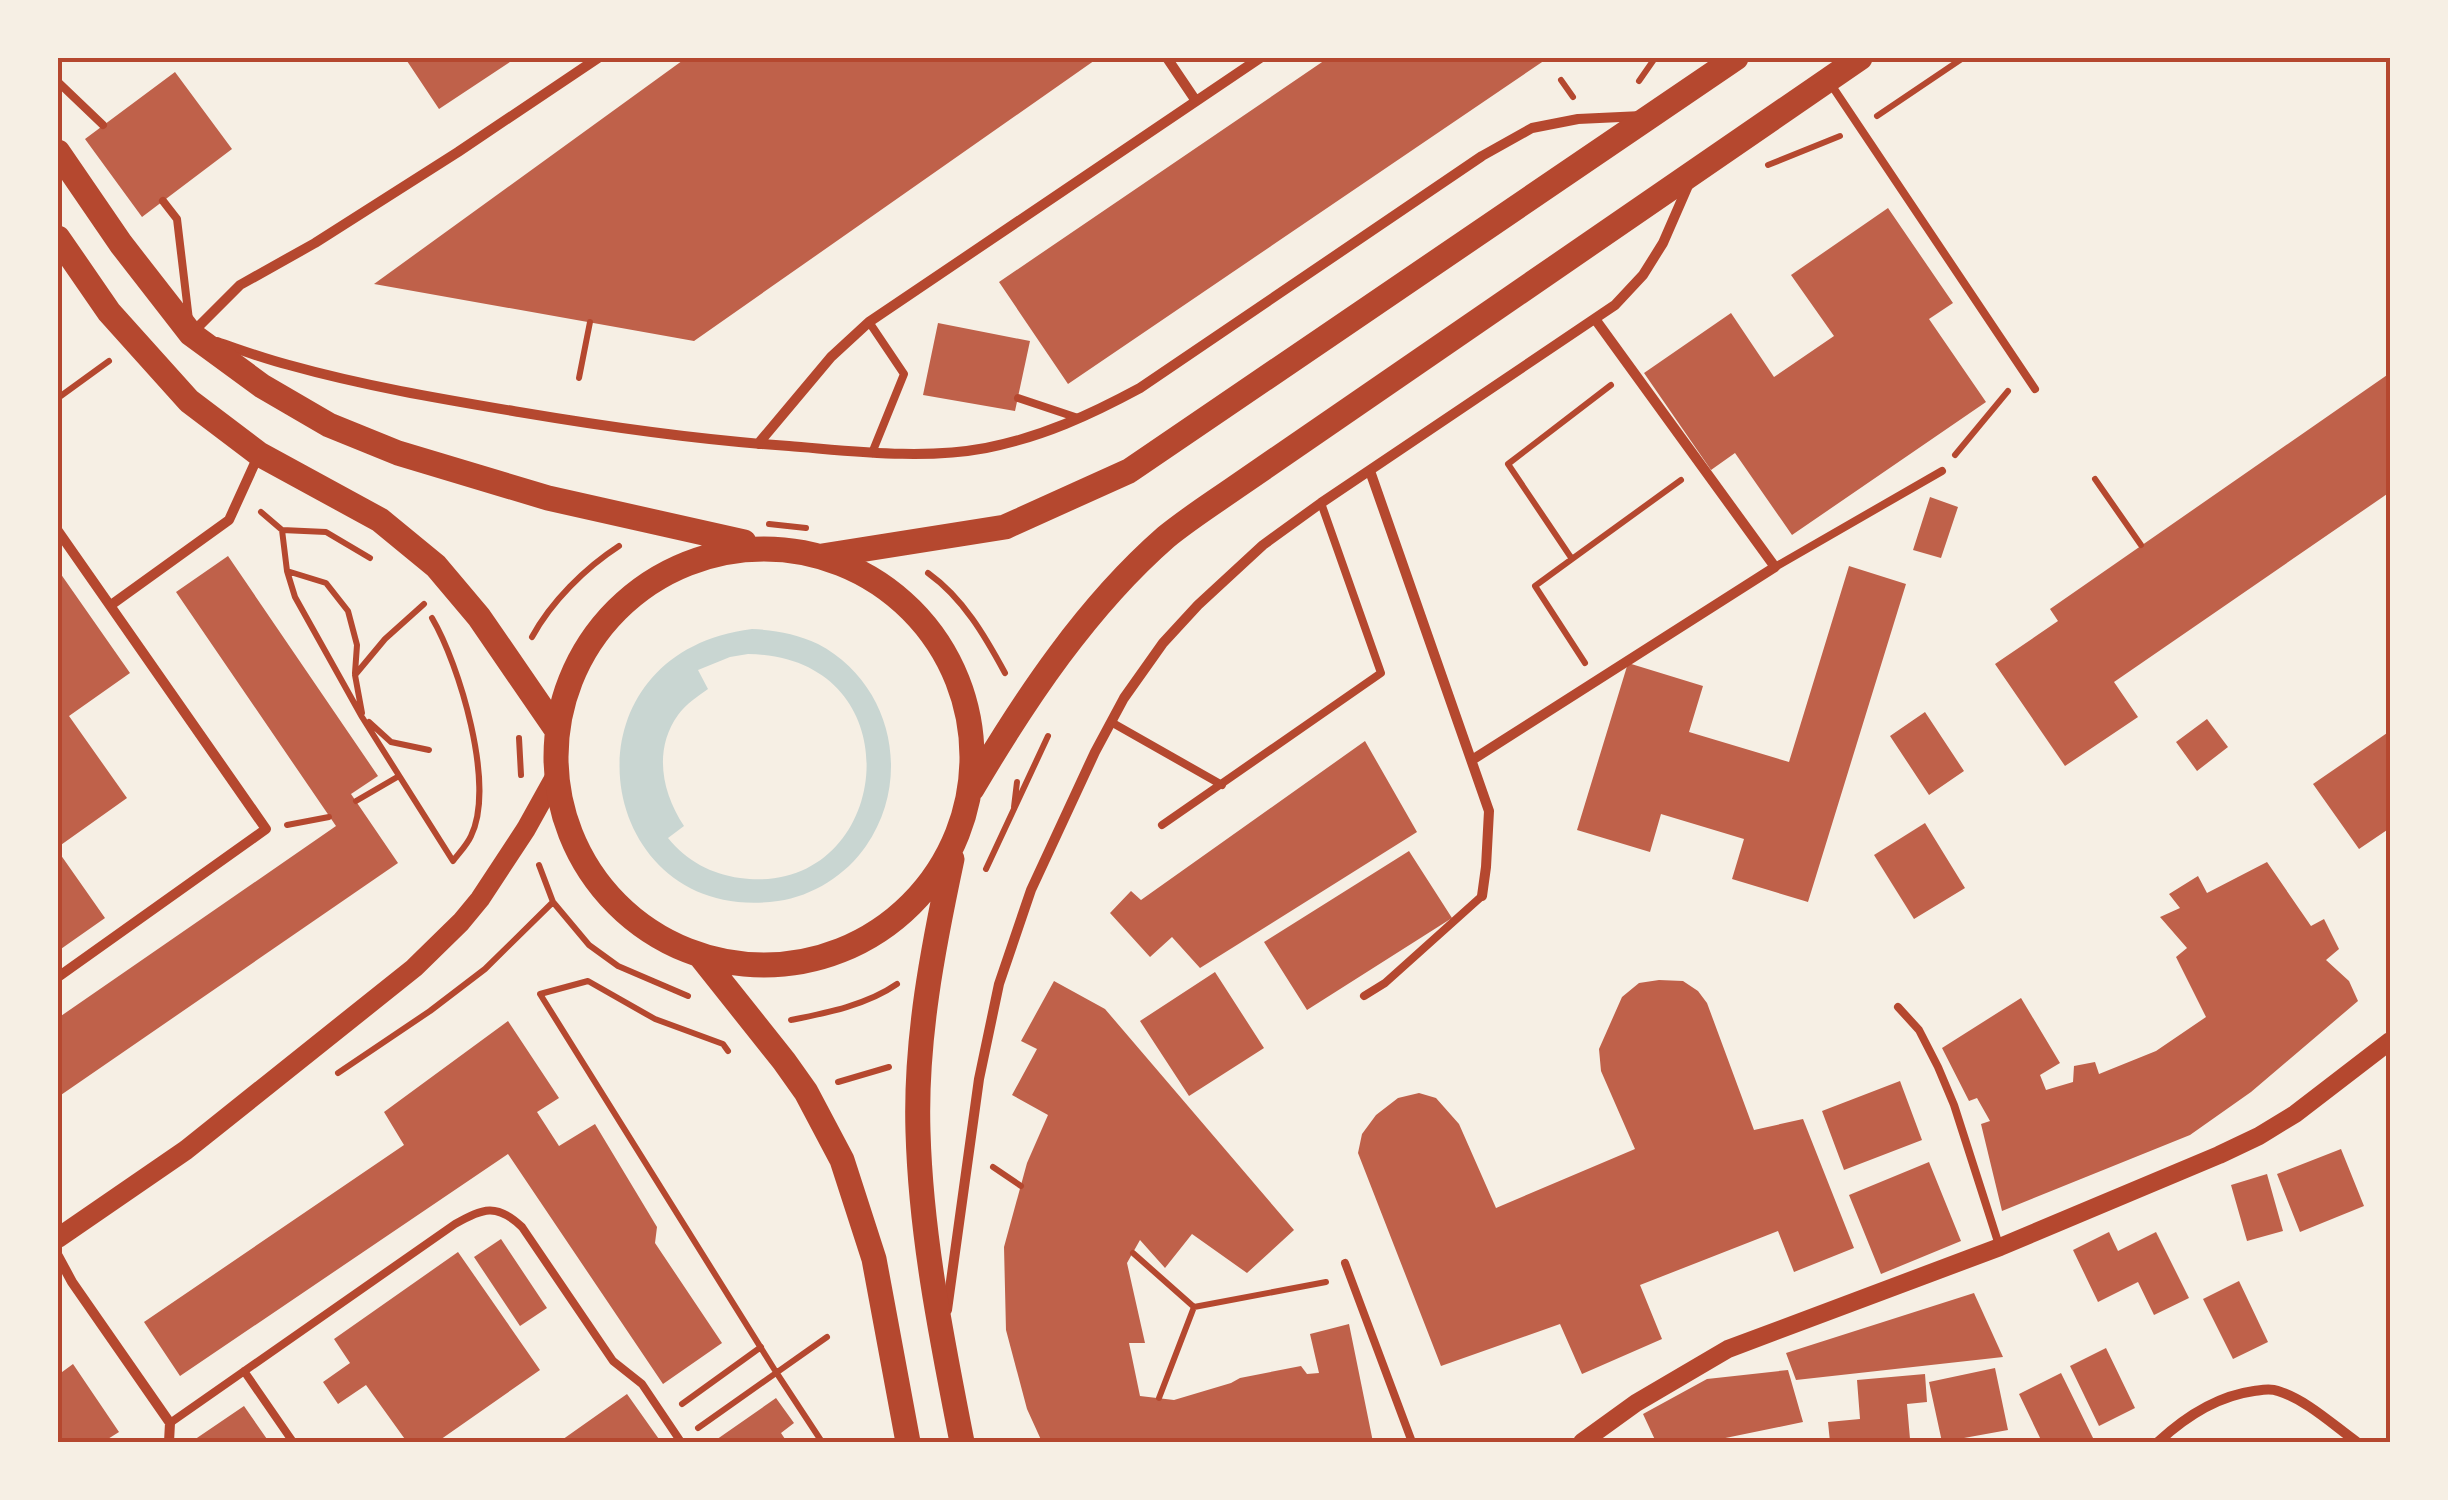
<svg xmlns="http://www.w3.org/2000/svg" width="2448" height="1500" font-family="Poppins,sans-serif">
	<rect width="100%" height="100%" fill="#f6efe4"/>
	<path fill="#c9d6d2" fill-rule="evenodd" d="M752,629C775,630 797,634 818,644C892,683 913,778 866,846C846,875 813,896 778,901C593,927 552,654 752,629ZM748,654C921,656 893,899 740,878C711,874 687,861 668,838L684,826C662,793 653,750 678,715C686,704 698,696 708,689L698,670L730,657Z"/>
	<path fill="#bf614a" d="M405,58H516L439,109Z
		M686,58H1098L694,341L374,284Z
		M1328,58H1548L1068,384L999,282Z
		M175,72L232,149L142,217L85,139Z
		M1888,208L1953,303L1929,319L1986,402L1792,535L1735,453L1711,470L1644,373L1731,313L1774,377L1834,336L1791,275Z
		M938,323L1030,341L1015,411L923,395Z
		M2390,373V492L2114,682L2138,717L2065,766L1995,664L2058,621L2050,609Z
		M1930,497L1958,507L1941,558L1913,550Z
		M228,556L378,776L351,794L398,863L58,1097V1018L336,826L176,592Z
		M1849,566L1906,584L1808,902L1732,879L1744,839L1661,814L1650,852L1577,830L1628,663L1703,686L1689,732L1789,762Z
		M58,570L130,673L69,716L127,798L58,847Z
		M1925,712L1964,771L1929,795L1890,736Z
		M2207,719L2228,747L2197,771L2176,742Z
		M2390,731V828L2359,849L2313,784Z
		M1365,741L1417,832L1200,968L1172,937L1150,957L1110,913L1131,891L1141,900Z
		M1925,823L1965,888L1914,919L1874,855Z
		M58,851L105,918L58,951Z
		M1409,851L1452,918L1307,1010L1264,942Z
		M2267,862L2311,926L2324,919L2339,949L2326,960L2349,981L2358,1001L2251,1092L2190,1135L2002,1211L1981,1124L1990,1121L1977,1098L1969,1101L1942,1048L2021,998L2060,1063L2040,1075L2046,1090L2073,1082L2074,1066L2095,1062L2099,1074L2156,1051L2206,1017L2176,957L2187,948L2160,917L2180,908L2169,894L2198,876L2207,893Z
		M1215,972L1264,1048L1189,1096L1140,1021Z
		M1659,980L1683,981L1698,991L1707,1003L1754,1130L1803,1119L1854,1248L1794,1272L1778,1231L1640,1285L1662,1339L1582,1374L1560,1324L1441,1366L1358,1153L1362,1134L1376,1115L1398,1098L1419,1093L1436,1098L1459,1124L1496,1208L1635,1149L1601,1071L1599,1049L1622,997L1639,983Z
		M1054,981L1105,1009L1294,1230L1247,1273L1192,1234L1165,1268L1140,1240L1127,1263L1145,1343H1129L1140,1396L1174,1400L1231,1383L1240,1378L1301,1366L1307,1374L1319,1373L1310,1334L1349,1324L1373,1442H1042L1027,1409L1006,1330L1004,1247L1027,1163L1048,1115L1012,1095L1037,1049L1021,1041Z
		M508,1021L559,1098L537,1112L559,1146L595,1124L657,1227L655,1243L722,1343L663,1384L508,1154L180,1376L144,1322L404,1145L384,1112Z
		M1900,1081L1922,1140L1844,1170L1822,1111Z
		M2341,1149L2364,1206L2300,1232L2277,1174Z
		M1929,1162L1961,1241L1881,1274L1849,1195Z
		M2267,1174L2283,1231L2247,1241L2231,1185Z
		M2109,1232L2118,1251L2156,1232L2189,1298L2154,1315L2138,1282L2098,1302L2073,1250Z
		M501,1239L547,1308L520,1326L474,1257Z
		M458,1252L540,1370L437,1442H407L366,1385L338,1404L323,1382L350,1363L334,1339Z
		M2239,1281L2268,1342L2233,1359L2203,1299Z
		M1974,1293L2003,1357L1796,1380L1786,1353Z
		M2106,1348L2135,1408L2099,1426L2070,1366Z
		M73,1364L119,1432L103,1442H58V1375Z
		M1995,1368L2008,1430L1942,1442L1929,1382Z
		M1788,1370L1803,1422L1706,1442H1656L1643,1414L1707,1379Z
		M2061,1373L2095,1442H2042L2019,1394Z
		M1925,1374L1927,1402L1907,1404L1910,1439L1830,1442L1828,1422L1860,1419L1857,1380Z
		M627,1394L661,1442H559Z
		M776,1398L794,1423L781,1433L787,1442H713Z
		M244,1406L269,1442H191Z"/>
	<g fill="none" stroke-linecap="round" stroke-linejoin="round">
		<path stroke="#b5482f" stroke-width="6" d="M1561,80L1573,97
			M1639,81L1655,58
			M1877,116L1963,58
			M1768,165L1840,136
			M579,378L590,322
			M58,398L109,361
			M1955,455L2008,391
			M2095,479L2141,545
			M261,512L282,530L326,532L370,558
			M769,524L806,528
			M282,530L287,571L295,597L362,717L453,861C459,853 467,845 471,836C496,785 459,664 432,618
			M1572,559L1681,480
			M287,571L326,583L348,611L357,645L355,673
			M928,573C963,598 985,636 1005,673
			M532,637C551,602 585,568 619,546
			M1585,663L1535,586L1572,559L1508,464L1611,385
			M362,713L355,675L385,639L424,604
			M369,722L391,742L429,750
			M519,738L521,775
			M356,801L399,776
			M1014,807L1017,782
			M287,825L329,817
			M539,865L553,902L589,945L618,966L688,996
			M986,869L1048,736
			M791,1020C826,1013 867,1005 897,984
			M728,1051L723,1044L655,1019L588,981L540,994L776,1372L822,1442
			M338,1073L430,1011L485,969L553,902
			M838,1082L889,1067
			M993,1167L1021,1186
			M1133,1253L1194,1307L1159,1398
			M1194,1307L1326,1282
			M682,1404L761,1347
			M698,1428L827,1337"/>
		<path stroke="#b5482f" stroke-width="8" d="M58,82L103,125
			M1830,83L2035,389
			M163,201L177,219L189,320
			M869,322L904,374L872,453
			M1018,398L1078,418
			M1775,567L1942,471
			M1111,722L1222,785
			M1162,825L1381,673L1321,503
			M1364,996L1385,983L1482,896
			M1898,1007L1919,1030L1938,1067L1954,1105L1999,1245
			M1345,1263L1412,1442
			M244,1371L293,1442
			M170,1423L455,1224C483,1208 497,1203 522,1227L613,1361L642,1384L681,1442"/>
		<path stroke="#b5482f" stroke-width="10" d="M1167,58L1196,101
			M191,334L240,285L315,243L458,152L598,58
			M217,342C241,350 265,359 289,365C364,386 442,399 519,412C608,427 699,440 789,446C853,451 922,460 986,448C1042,437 1090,415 1140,388L1482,156L1532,128L1578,119L1642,116
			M758,444L831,357L869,322L1260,58
			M1370,471L1489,811L1486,867L1482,896
			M58,531L266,829L58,977
			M111,605L229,520L259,454
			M1472,760L1775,567L1595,319
			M58,1256L72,1282L170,1423L169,1442
			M947,1310L979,1079L999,984L1031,890L1095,752L1124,698L1163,643L1198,605L1263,545L1321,503L1615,305L1643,275L1663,243L1690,181
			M2158,1442C2185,1417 2217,1396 2254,1391C2262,1390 2270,1388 2278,1391C2307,1400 2333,1425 2357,1442"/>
		<path stroke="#b5482f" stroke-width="18" d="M1582,1442L1636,1403L1728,1349L2000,1247L2219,1155L2259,1136L2295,1114L2390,1041"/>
		<path stroke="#b5482f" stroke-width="20" d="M58,1238L186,1150L414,968L461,922L480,899L526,829L556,775"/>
		<path stroke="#b5482f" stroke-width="25" d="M58,152L121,244L191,334L262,386L329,425L398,453L548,498L744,542
			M58,238L109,312L189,401L259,454L380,520L436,566L479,617L556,729
			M556 757a208 208 0 1 1 416 0a208 208 0 1 1-416 0Z
			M822,556L1005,527L1129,471L1736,58
			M972,789C1025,699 1087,606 1166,537C1188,519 1213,503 1236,487L1860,58
			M952,859C933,948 915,1040 918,1132C921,1237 942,1340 962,1442
			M702,958L784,1061L806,1092L842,1160L874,1259L908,1442"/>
	</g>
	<rect width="2448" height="1500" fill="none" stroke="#f6efe4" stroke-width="120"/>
	<rect x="60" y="60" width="2328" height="1380" fill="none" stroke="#b5482f" stroke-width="4"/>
</svg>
